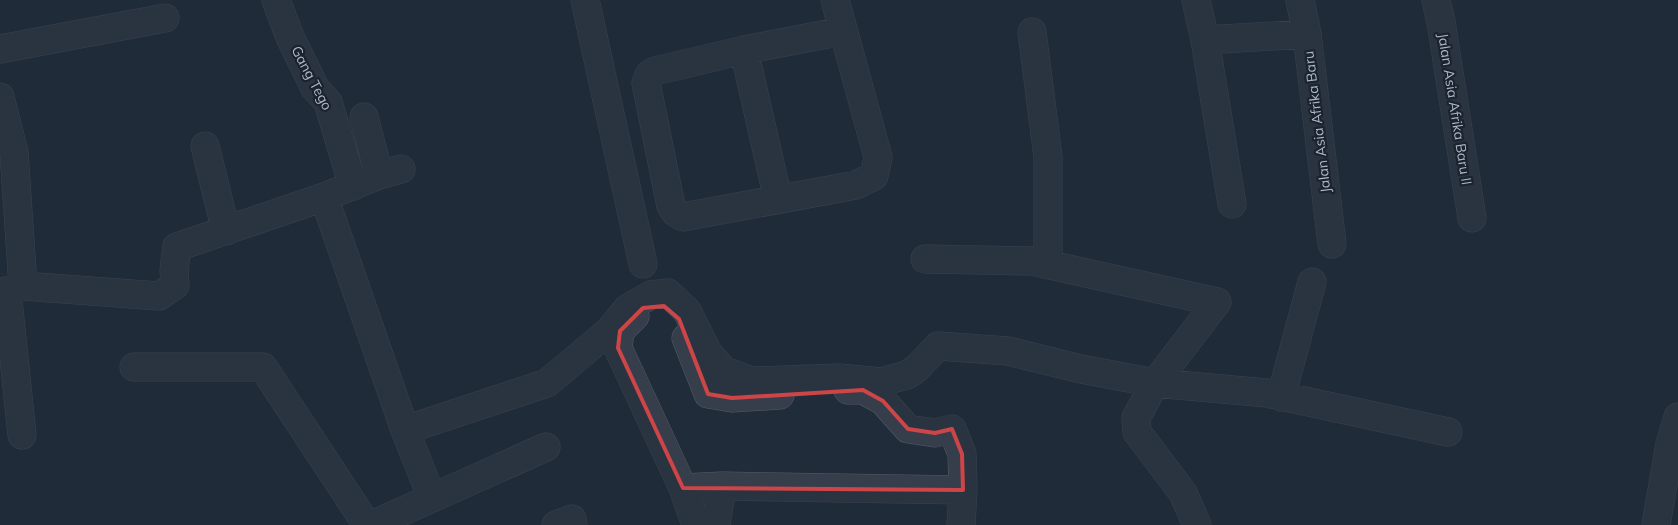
<svg xmlns="http://www.w3.org/2000/svg" width="1678" height="525" font-family="Mulish,sans-serif">
	<rect width="100%" height="100%" fill="#212c3a"/>
	<g fill="none" stroke-linecap="round" stroke-linejoin="round">
		<defs>
			<path id="minor" d="M276,0L290,37L315,88L328,102L353,186
				M585,0L643,264
				M835,0L878,157L874,176L856,185L683,217L676,213L671,206L646,83L649,75L655,71L744,50L843,31
				M1196,0L1205,40L1232,204
				M1300,0L1307,34L1332,244
				M1436,0L1441,22L1472,218
				M1032,32L1048,157V264
				M1205,40L1307,34
				M0,49L165,18
				M744,50L778,199
				M0,97L14,152L23,286
				M364,117L379,175
				M205,146L226,231
				M324,197L405,430L432,498L546,447
				M925,259L1032,261L1217,302L1155,383L1136,418L1137,432L1183,493L1197,525
				M7,291L22,435
				M0,293L23,286L159,296L175,285L174,270L177,247L324,197L379,175L401,169
				M635,316L620,331L618,348L683,488L696,525
				M686,338L708,394L732,398L780,395
				M134,367H263L367,525
				M848,390H863L883,401L908,429L935,433L952,429L962,454L963,490L961,525
				M1281,397L1312,282
				M405,430L547,383L609,331L628,308L651,295L668,293L687,311L708,353L724,371L752,381L840,378L881,382L907,375L917,368L938,346L1008,351L1081,369L1155,383L1267,393L1448,432
				M683,488L722,486L963,490
				M372,525L432,498
				M556,525L572,519L573,525
				M716,525L722,486
				M1656,525L1670,444L1678,417"/>
		</defs>
		<use href="#minor" stroke="#535b68" stroke-width="29"/>
		<use href="#minor" stroke="#353e4a" stroke-width="28"/>
	</g>
	<path d="M0 0H1678V525H0ZM664,306L679,319L708,394L732,398L863,390L883,401L908,429L935,433L952,429L962,454L963,490L683,488L618,348L620,331L643,308Z" fill="#212c3a" fill-opacity=".55" fill-rule="evenodd"/>
	<path fill="none" stroke="#ce4548" stroke-width="4" stroke-linejoin="round" d="M664,306L679,319L708,394L732,398L863,390L883,401L908,429L935,433L952,429L962,454L963,490L683,488L618,348L620,331L643,308Z"/>
	<g text-anchor="middle" dominant-baseline="central" stroke-width="4.5" stroke-linejoin="round" paint-order="stroke">
		<g font-size="14" fill="#b0b8c6" stroke="#1a232f">
			<text transform="translate(312 78) rotate(62)">Gang Tego</text>
			<text transform="translate(1455 109) rotate(81)">Jalan Asia Afrika Baru II</text>
			<text transform="translate(1317 122) rotate(-97)">Jalan Asia Afrika Baru</text>
		</g>
	</g>
</svg>
